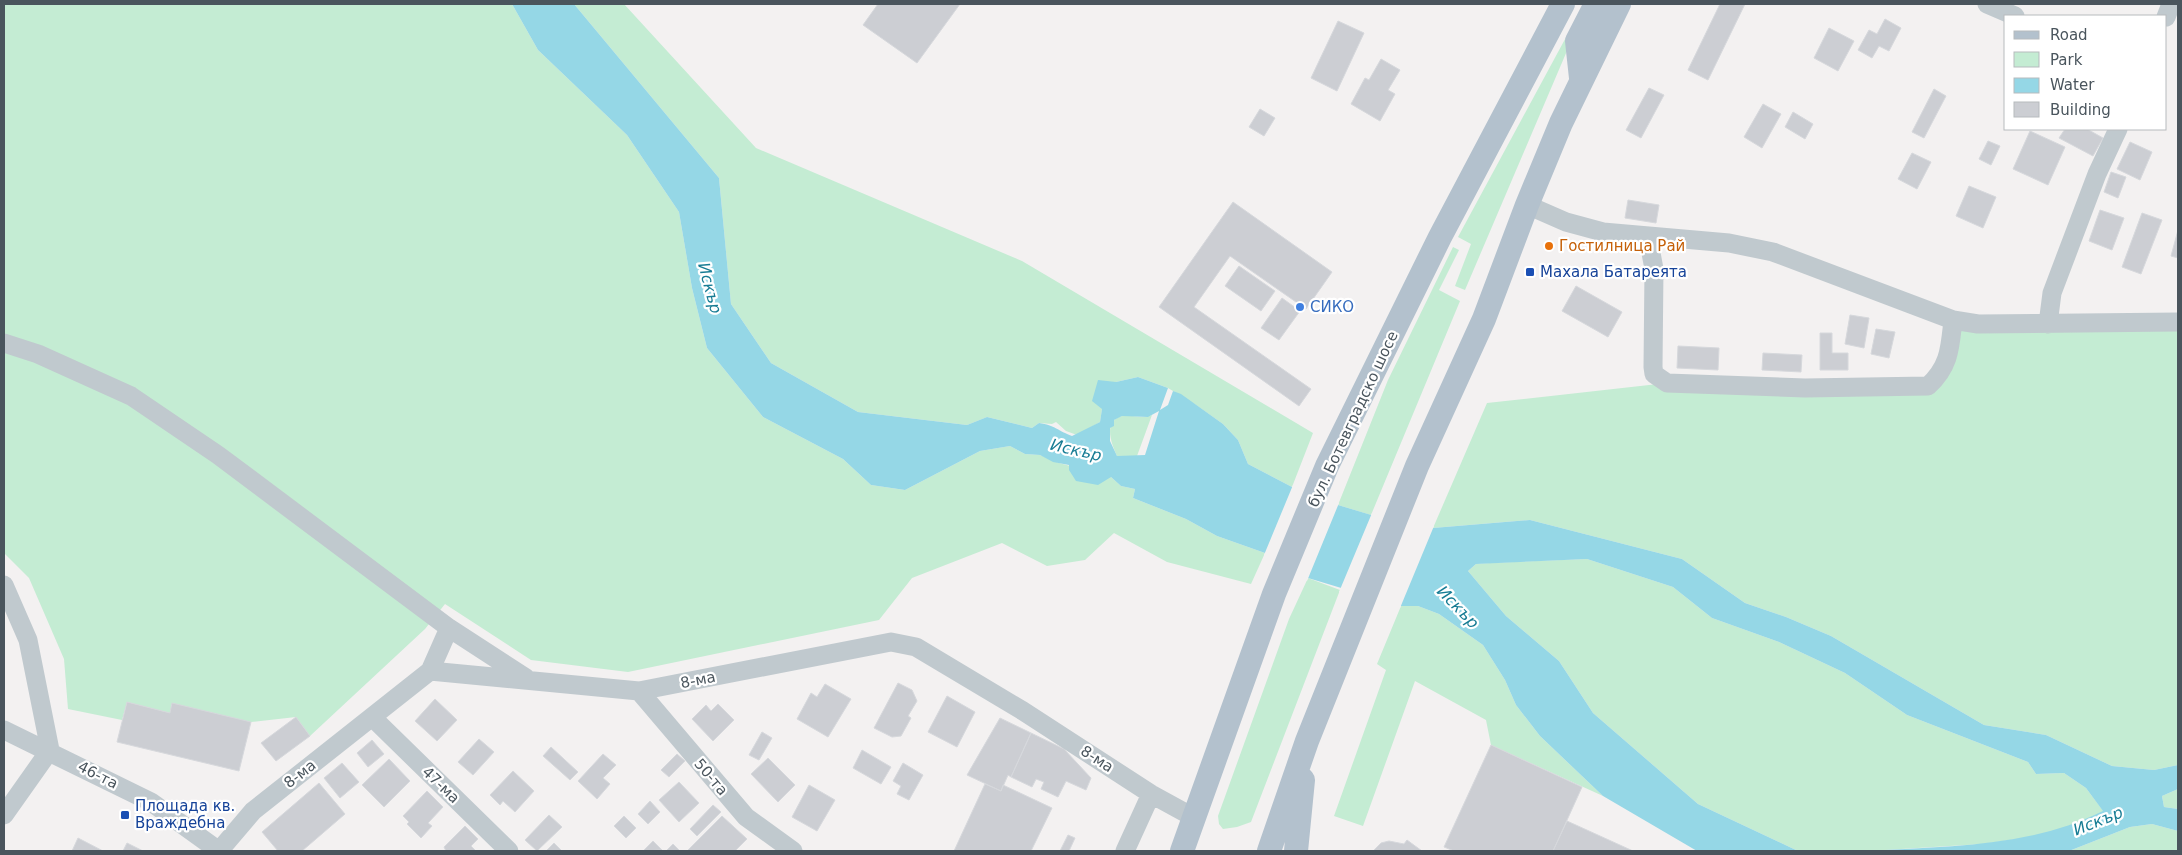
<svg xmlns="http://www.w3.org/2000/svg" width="2182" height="855" font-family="'DejaVu Sans',sans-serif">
	<rect width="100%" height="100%" fill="#f3f1f1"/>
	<path fill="#c4ecd3" d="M4,4H512L538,50L627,135L679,212L692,288L707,348L763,417L843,459L871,485L905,490L980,451L1010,446L1025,454L1040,455L1059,463L1111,477L1121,486L1135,489L1133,498L1186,519L1217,536L1265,553L1251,584L1167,562L1114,533L1085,560L1047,566L1002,543L912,578L879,620L628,672L531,660L445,604L425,629L310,736L296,717L251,722L170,713L127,702L122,720L68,709L64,659L29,578L4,553Z
		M574,4H624L756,148L1022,261L1313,433L1292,487L1248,464L1238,440L1223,424L1196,405L1168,388L1138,377L1116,382L1102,409L1100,422L1077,435L1066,431L1056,422L1052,424L1039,423L1032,428L987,417L967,425L858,412L771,363L731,304L719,178Z
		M1584,4L1578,25L1465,290L1455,286L1471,244L1458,237Z
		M1453,247L1459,250L1439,290L1460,301L1371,515L1338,505L1388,380Z
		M1953,320L2178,322V765L2154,770L2112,766L2046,735L1984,725L1831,636L1786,617L1745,603L1682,559L1530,520L1433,528L1487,403L1667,383L1928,386Z
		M1152,415L1137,456H1117C1112,445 1102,421 1122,416C1132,414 1142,420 1152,415Z
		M1587,559L1673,587L1712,618L1779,642L1845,673L1907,715L2028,762L2036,774L2064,773L2086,788L2104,812L2061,829L2032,837L1982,844L1869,851H1798L1698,804L1593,713L1559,661L1506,616L1468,571L1476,564L1490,563Z
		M1308,578L1340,590L1251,822L1237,827L1223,829L1219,824L1218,816L1289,619Z
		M1401,606H1418L1439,614L1483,645L1505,680L1516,705L1540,736L1603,796L1491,745L1486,720L1415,681L1363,826L1334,816L1386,670L1377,664Z
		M2178,789V809L2164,807L2162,796Z
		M2152,824L2178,831V851H2069L2130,827Z"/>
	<path fill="#95d7e6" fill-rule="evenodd" d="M512,4H574L719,178L731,304L771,363L858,412L967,425L987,417L1032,428L1039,423C1055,425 1058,431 1072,436L1100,422L1102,409L1092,401L1098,380L1116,382L1138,377L1168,388L1160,410L1168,405L1173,391L1181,394L1223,424L1238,440L1248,464L1292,487L1338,505L1388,520L1433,528L1530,520L1682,559L1745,603L1786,617L1831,636L1984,725L2046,735L2112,766L2154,770L2178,765V789L2162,796L2164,807L2178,809V831L2152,824L2130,827L2069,851H1869C1948,846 2031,847 2103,811L2086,788L2064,773L2036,774L2028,762L1907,715L1845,673L1779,642L1712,618L1673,587L1587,559L1476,564L1468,571L1506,616L1559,661L1593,713L1698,804L1798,851H1697L1603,796L1540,736L1516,705L1505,680L1483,645L1439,614L1418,606H1401L1308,578L1265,553L1217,536L1186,519L1133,498L1135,489L1121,486L1111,477L1098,485L1076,481L1069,470V465L1053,462L1040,455L1025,454L1010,446L980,451L905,490L871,485L843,459L763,417L707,348L692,288L679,212L627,135L538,50ZM1159,411L1145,455L1117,456L1110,441V428L1114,426V420L1122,416L1148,417Z"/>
	<path fill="#f3f1f1" d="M1293,485L1339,503L1307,581L1264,555Z
		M1372,513L1434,526L1400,608L1339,592Z"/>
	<path fill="#ccced3" stroke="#d6d8dc" d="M878,4H960L917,63L863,25Z
		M1720,4H1745L1708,80L1688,70Z
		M1885,19L1901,28L1889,51L1879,46L1872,58L1858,50L1869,30L1877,34Z
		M1338,21L1364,33L1337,91L1311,78Z
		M1829,28L1854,41L1838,71L1814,58Z
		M1381,59L1400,70L1388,90L1395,94L1380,121L1351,104L1365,78L1369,80Z
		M1649,88L1664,95L1641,138L1626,130Z
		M1934,89L1946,96L1924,138L1912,132Z
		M1763,104L1781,114L1762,148L1744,137Z
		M1260,109L1275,118L1264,136L1249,127Z
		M1793,112L1813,124L1805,139L1785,127Z
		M2065,129H2087L2103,138L2093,156L2059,138Z
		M2030,131L2065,147L2048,185L2013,169Z
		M1988,141L2000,146L1991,165L1979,159Z
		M2130,142L2152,152L2140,180L2117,169Z
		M1912,153L1931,162L1917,189L1898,179Z
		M2111,172L2126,177L2118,198L2104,192Z
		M1969,186L1996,197L1983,228L1956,216Z
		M1628,200L1659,205L1656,223L1625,218Z
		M1233,202L1332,272L1306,309L1230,256L1194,307L1311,389L1299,406L1159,307Z
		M2100,210L2124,218L2112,250L2089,241Z
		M2142,213L2162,220L2141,274L2122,267Z
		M2178,230V258L2171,256Z
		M1239,266L1275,291L1261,311L1225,286Z
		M1576,286L1622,312L1608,337L1562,311Z
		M1282,298L1300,311L1279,340L1261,328Z
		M1850,315L1869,318L1864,348L1845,344Z
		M1876,329L1895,332L1889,358L1871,354Z
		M1820,333H1832V353H1848V370H1820Z
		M1678,346L1719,348L1718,370L1677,368Z
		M1763,353L1802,355L1801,372L1762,370Z
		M898,683L912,690L917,701L908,716L911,718L901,736L892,737L874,728Z
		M825,684L851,699L828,737L797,719L811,693L817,697Z
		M947,696L975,712L957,747L928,732Z
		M435,699L457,720L437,741L415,721Z
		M127,702L170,713L172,703L251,722L239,771L117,742Z
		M718,704L734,720L713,741L692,719L706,705L711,711Z
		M296,717L310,736L276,761L261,743Z
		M1000,718L1031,733L1011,777L1008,775L1001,791L967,775Z
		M762,732L772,738L759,760L749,755Z
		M1031,733L1064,749L1091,778L1086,790L1066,781L1058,797L1041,789L1044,782L1036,779L1032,787L1011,777Z
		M479,739L494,752L473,775L458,762Z
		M372,740L384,754L368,767L357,753Z
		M1491,745L1582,787L1553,851H1454L1444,847Z
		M551,747L578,772L570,780L543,756Z
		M862,750L891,767L881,784L853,768Z
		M603,754L616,765L603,778L610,784L597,799L578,781Z
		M677,754L685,761L669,777L661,770Z
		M768,758L795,785L778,802L751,774Z
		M389,759L410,781L384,807L362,785Z
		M342,763L359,782L340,798L324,778Z
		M903,763L923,775L909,800L897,794L901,786L893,781Z
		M513,771L534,791L515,812L503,801L500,805L490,795Z
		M679,782L699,803L679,822L659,800Z
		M319,783L345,814L302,851H278L262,832Z
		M985,784L1001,791L1003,785L1052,808L1031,851H954Z
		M809,785L835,800L817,831L792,817Z
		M427,791L443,807L428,823L432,826L421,838L407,824L409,822L403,816Z
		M650,801L660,812L648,824L638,814Z
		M713,805L721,812L697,836L690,829Z
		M549,815L562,827L537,851L525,840Z
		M624,816L636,828L626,838L614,826Z
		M722,816L747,839L735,851H687Z
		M1567,821L1633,851H1553Z
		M465,826L478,839L471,846L476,851H446L444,847Z
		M1068,835L1075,838L1069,851H1060Z
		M78,838L103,851H72Z
		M1407,840L1422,851H1373L1381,843L1389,841L1404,844Z
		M653,841L662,850L643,851Z
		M127,843L143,851H123Z
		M554,843L562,851H546Z
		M673,844L680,851H666Z"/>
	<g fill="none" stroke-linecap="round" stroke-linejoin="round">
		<path stroke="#c0c9ce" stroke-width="19" d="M1987,4L2015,16
			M2166,17L2171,4
			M1527,205L1566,222L1603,232L1729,243L1773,252L1953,320L1978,324L2178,322
			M1648,237L1654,269L1653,367L1654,374L1667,383L1805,388L1928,386C1950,366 1950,347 1953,320
			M2048,324L2052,293L2097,174L2118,129
			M4,343L38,354L131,396L218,455L449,628L526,678
			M4,585L28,640L50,750
			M430,671L449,628
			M639,691L746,817L793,851
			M373,718L509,851
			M4,730L151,802L219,851
			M4,815L50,750
			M219,851L253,811L430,671L639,691L891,642L916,647L1023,711L1151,794L1193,817
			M1125,851L1151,794"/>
		<path stroke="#b3c1cd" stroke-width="24" d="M1581,78L1577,41L1596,4
			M1182,851L1274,594L1327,466L1440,237L1563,4
			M1269,851L1307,741L1417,466L1484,319L1527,205L1561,123L1619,4
			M1296,851L1303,780"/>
	</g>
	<circle fill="#e8710a" stroke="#fff" stroke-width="2" cx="1549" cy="246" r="5"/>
	<g fill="#1a4fb4" stroke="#fff" stroke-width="2">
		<rect x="1525" y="267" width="10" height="10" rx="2.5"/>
		<rect x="120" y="810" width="10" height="10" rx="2.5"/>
	</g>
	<circle fill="#3f7fe0" stroke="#fff" stroke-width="2" cx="1300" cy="307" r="5"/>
	<g text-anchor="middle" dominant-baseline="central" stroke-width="4.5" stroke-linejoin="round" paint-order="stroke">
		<g font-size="15" fill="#c56008" stroke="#fff" text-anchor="start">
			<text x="1559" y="246">Гостилница Рай</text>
		</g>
		<g font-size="15" fill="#164399" stroke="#fff" text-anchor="start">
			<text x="1540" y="272">Махала Батареята</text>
			<text x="135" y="806">Площада кв.<tspan x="135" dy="17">Враждебна</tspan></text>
		</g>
		<g font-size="15" fill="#366cbe" stroke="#fff" text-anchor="start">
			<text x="1310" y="307">СИКО</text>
		</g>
		<g font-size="15" fill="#4a555d" stroke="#fff">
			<text transform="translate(1353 419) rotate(-65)">бул. Ботевградско шосе</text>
			<text transform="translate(698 680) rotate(-11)">8-ма</text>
			<text transform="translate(1097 759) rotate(33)">8-ма</text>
			<text transform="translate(300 774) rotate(-38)">8-ма</text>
			<text transform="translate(98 775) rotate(27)">46-та</text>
			<text transform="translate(711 777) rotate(50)">50-та</text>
			<text transform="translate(441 785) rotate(44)">47-ма</text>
		</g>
		<g font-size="16" font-style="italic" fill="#177c94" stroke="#fff">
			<text transform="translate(710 288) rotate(75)">Искър</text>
			<text transform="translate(1076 450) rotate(13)">Искър</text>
			<text transform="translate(1458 607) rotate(46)">Искър</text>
			<text transform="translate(2098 821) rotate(-22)">Искър</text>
		</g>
	</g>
	<rect width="2182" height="855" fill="none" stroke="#4a555d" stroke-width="10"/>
	<rect x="2004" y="15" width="162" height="115" fill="#ffffff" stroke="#b7bbbe"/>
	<rect x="2014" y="31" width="25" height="8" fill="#b3c1cd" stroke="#b7bbbe"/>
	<text x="2050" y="40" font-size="15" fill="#4a555d">Road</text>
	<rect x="2014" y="52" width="25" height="15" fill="#c4ecd3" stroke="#b7bbbe"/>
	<text x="2050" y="65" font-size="15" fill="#4a555d">Park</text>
	<rect x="2014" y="78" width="25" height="15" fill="#95d7e6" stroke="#b7bbbe"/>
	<text x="2050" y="90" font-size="15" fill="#4a555d">Water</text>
	<rect x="2014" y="102" width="25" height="15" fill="#ccced3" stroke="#b7bbbe"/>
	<text x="2050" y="115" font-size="15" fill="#4a555d">Building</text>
</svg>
